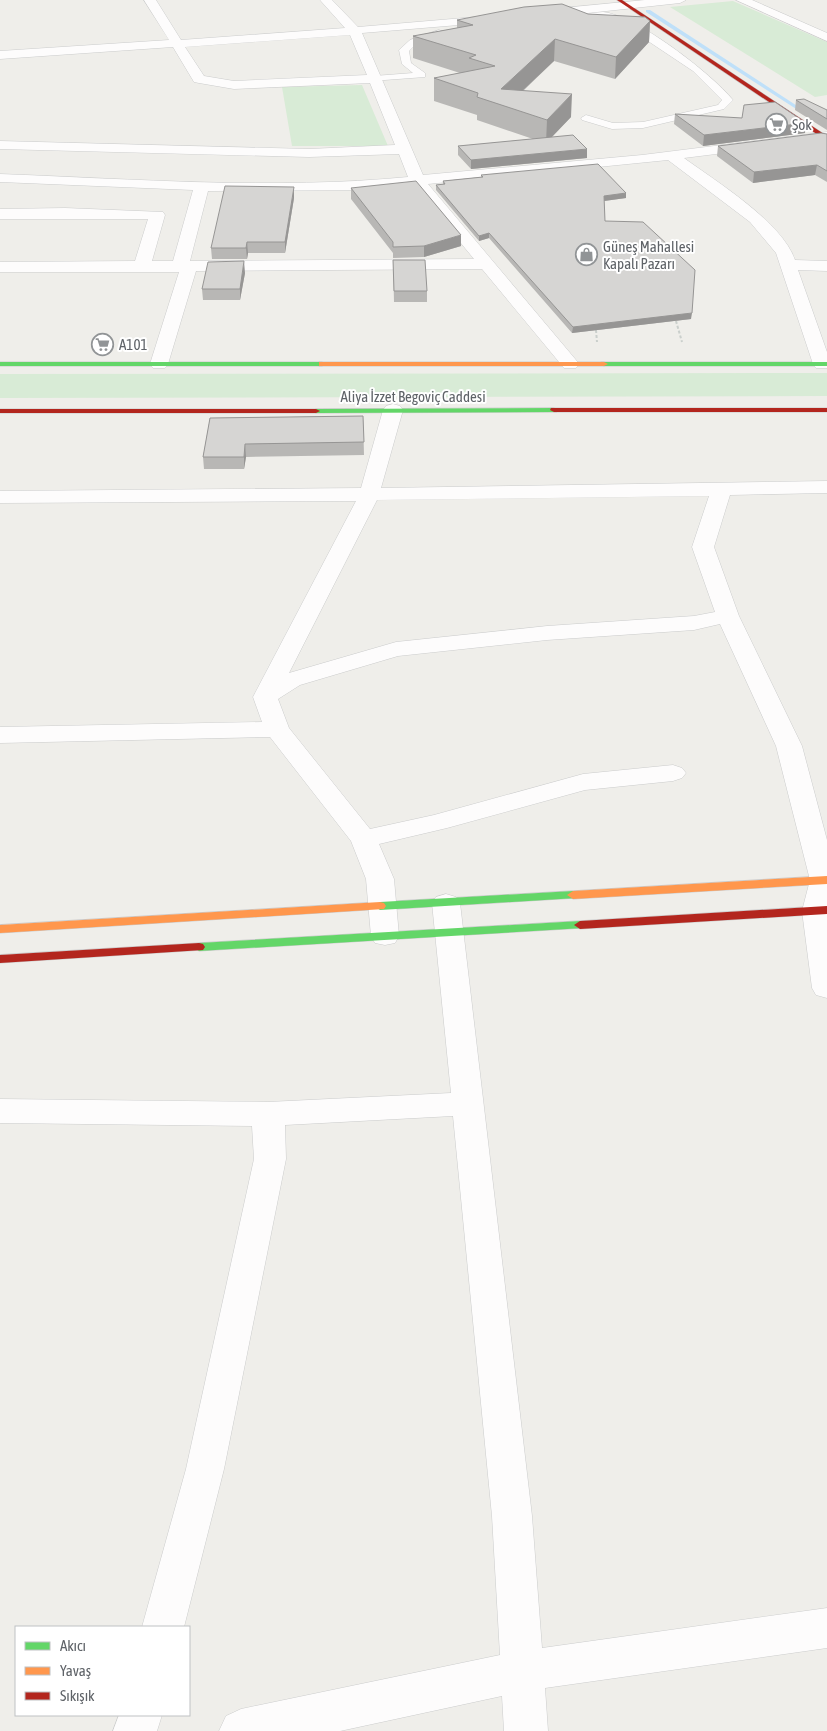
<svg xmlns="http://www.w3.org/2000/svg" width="827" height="1731" font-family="'Asap Condensed',sans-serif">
	<rect width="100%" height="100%" fill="#efeeea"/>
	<path fill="#d8ebd6" d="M733,1L827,42V95L815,97L670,7Z
		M362,85L388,146H292L282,87Z
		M827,373V396L0,398V374Z"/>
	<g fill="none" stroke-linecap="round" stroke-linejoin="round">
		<path fill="#bfe0f9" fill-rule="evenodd" d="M646,10H650L808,113L804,114L646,12Z"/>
		<defs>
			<path id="lane" d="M603,12C636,15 712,74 733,100L724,109L643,128L612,129L582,120L581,118L586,115L613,123L643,122L718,105L722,100L693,71L618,21L603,18L572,21L568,18L572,15Z
				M439,30L442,31V35L416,44L409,51L411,63L425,73V77L371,81V77L374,76L413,73L402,64L399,50L410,40Z"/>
			<path id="street" d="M144,0H156L181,40L345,28L320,0H332L358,27L499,15L501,18L499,21L495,22L362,33L423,175L642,155L827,132V140L684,158C717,182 782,222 795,260L827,261V271L798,270L827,352V368H816L813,364L776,253L750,222L668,160L428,184L576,360L579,364L576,368H564L482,269L196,271L168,364L165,368H153L150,364L179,272H0V262L135,261L148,219H0V209L65,208L163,212L165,215L152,261H173L193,190L0,182V174C136,179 273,190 408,177L399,154L309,157L0,149V141L309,149L395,145L370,83L234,89L199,83L194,82L173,47L0,59V51L169,40ZM350,35L367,75L234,81L204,76L185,47ZM413,185L474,259L190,261L208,191L370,190Z
				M645,0H686L680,3L542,18L536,14L542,10Z
				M736,0H752L827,33V41Z
				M393,404L400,406L403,410L381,488L827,481V493L730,495L714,547L739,616L802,746L827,840V998L816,995L812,988L802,911L810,880L776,746L720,624L694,630L547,640L398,656L300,685L278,699L289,728L370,829L434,815L583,774L673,765L682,768L686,773L682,778L673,781L585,790L447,828L379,844L394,879L399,936L395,943L385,945L375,943L371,936L366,879L351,841L270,737L0,743V727L262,722L253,697L356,501L0,503V491L361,488L383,410L386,406ZM709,496L692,547L715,612L694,616L547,626L396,642L289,673L377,500Z
				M446,894L456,897L460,903L532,1516L542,1648L827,1608V1648L545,1688L548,1731H504L502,1696L340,1731H219L226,1716L241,1709L500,1655L492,1516L453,1116L285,1125L286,1159L224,1469L184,1627H142L186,1469L254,1159L252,1126L0,1123V1099L268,1102L451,1093L432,903L436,897Z
				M119,1715H162L157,1731H113Z"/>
			<path id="fast" d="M0,362H322L326,364L322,366H0Z
				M601,362H827V366H604L600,364Z
				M554,408L558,410L557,412L316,413L312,411L316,409Z
				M573,891L579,895L577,898L380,910L374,906L380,902Z
				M580,921L586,925L584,928L199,951L193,947L199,943Z"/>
			<path id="slow" d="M319,362H604L608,364L604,366H319Z
				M827,876V884L573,899L567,895L573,891Z
				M380,902L384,903L386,906L384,909L0,933V925Z"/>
			<path id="jam" d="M617,0H622L827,136V141Z
				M551,408H827V412H554L550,410Z
				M0,409H316L320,411L316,413H0Z
				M827,906V914L580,929L574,925L580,921Z
				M199,943L203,944L205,947L203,950L0,963V955Z"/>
		</defs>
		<use href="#lane" stroke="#cbcccc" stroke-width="1"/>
		<use href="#street" stroke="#cbcccc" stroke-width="1"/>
		<use href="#fast" stroke="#cacacb" stroke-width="1"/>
		<use href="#slow" stroke="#cacacb" stroke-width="1"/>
		<use href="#jam" stroke="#cacacb" stroke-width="1"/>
		<path stroke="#cacfcc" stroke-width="2" stroke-dasharray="3 2" stroke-linecap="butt" d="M676,321L682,342
			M596,330L597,342"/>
		<use href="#lane" fill="#fdfcfc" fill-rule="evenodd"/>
		<use href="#street" fill="#fdfcfc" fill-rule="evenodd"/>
		<use href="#fast" fill="#63d668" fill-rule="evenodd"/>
		<use href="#slow" fill="#ff974d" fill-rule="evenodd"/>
		<use href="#jam" fill="#b3261e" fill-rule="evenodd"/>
	</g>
	<path fill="#b8b7b5" d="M588,14L650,21L649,42L615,79L554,61L523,91L571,117L552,137L587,149V158L471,169L458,155V146L533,139L477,120V115L434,101V78L460,73L413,58V36L457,28V20Z
		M796,100L827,110V130L795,110Z
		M675,114L805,133L703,146L674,124Z
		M827,134V182L815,175L753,183L717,156L718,146Z
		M481,175L626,193V198L604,201L605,221L691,319L572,333L489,238L479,241L436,190V185L443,184V181L481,177Z
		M351,188L461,246L424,257L393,258V253L351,199Z
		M294,198L285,253H248L247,259H212L211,248Z
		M393,260L427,291V302H394Z
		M245,273L240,300H203L202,289Z
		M363,416L364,455L246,457L244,469H204L203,457L210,418Z"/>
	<path fill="#969594" d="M650,21L649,42L615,79L616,57Z
		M555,39L554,61L506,106L501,89Z
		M572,94L571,117L546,143L547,120Z
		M806,123L805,133L703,146L704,135Z
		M587,149V158L471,169V160Z
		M817,165L815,175L753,183L754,172Z
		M294,187V198L285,253V242Z
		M626,193V198L604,201V196Z
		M489,233V238L479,241V236Z
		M461,235V246L424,257V246Z
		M247,242L248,253L247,259L246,248Z
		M244,261L245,273L240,300V289Z
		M692,313L691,319L572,333L573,327Z
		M245,444L246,457L244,469V457Z"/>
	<path fill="#d6d5d3" stroke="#969594" d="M562,4L588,14L645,17L650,21L616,57L555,39L501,89L572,94L547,120L477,97L478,93L434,78L495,66L469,58L476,55L413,36L473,25L457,20L524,7Z
		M804,99L827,110V119L796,100Z
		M775,102L806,123L704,135L675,114L742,118L744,105Z
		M821,133L827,134V171L817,165L754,172L718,146Z
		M573,135L587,149L471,160L458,146Z
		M598,164L626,193L604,196L605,221L643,222L695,270L692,313L573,327L489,233L479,236L436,185L445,184L443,181L483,177L481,175Z
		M416,181L461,235L424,246L393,247V242L351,188Z
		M225,186L294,187L285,242H247L246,248H211Z
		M393,260H425L427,291H394Z
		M244,261L240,289H202L208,262Z
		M363,416L364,442L245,444L244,457H203L210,418Z"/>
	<defs>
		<symbol id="supermarket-ring" viewBox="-11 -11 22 22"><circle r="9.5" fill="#fff" stroke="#919496" stroke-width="1.5"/><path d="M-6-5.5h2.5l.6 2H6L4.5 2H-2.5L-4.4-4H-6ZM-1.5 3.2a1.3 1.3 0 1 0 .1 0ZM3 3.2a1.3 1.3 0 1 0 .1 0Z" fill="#919496"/></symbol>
		<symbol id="shop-ring" viewBox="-11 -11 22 22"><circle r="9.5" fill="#fff" stroke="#919496" stroke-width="1.5"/><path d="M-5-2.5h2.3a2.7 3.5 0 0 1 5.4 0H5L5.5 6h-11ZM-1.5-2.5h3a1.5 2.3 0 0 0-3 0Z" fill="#919496"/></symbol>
	</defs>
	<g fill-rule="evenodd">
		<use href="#supermarket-ring" x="764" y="112" width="25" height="25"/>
		<use href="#shop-ring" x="574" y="242" width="25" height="25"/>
		<use href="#supermarket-ring" x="90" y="332" width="25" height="25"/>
	</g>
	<g text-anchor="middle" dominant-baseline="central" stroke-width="4" stroke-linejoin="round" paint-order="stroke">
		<g font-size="15" fill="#5f6368" stroke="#fff" text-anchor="start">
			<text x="792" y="124">Şok</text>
			<text x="603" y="246">Güneş Mahallesi<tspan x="603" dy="17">Kapalı Pazarı</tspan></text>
			<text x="119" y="344">A101</text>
		</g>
		<g font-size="15" fill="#5f6368" stroke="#fff">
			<text x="413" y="396">Aliya İzzet Begoviç Caddesi</text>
		</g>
	</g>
	<rect x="15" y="1626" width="175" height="90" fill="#ffffff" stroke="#bfc1c3"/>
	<rect x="25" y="1642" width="25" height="8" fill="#63d668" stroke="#bfc1c3"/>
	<text x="60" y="1651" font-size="15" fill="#5f6368">Akıcı</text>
	<rect x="25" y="1667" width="25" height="8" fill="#ff974d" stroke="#bfc1c3"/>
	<text x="60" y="1676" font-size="15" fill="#5f6368">Yavaş</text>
	<rect x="25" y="1692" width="25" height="8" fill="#b3261e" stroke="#bfc1c3"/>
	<text x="60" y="1701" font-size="15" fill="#5f6368">Sıkışık</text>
</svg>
